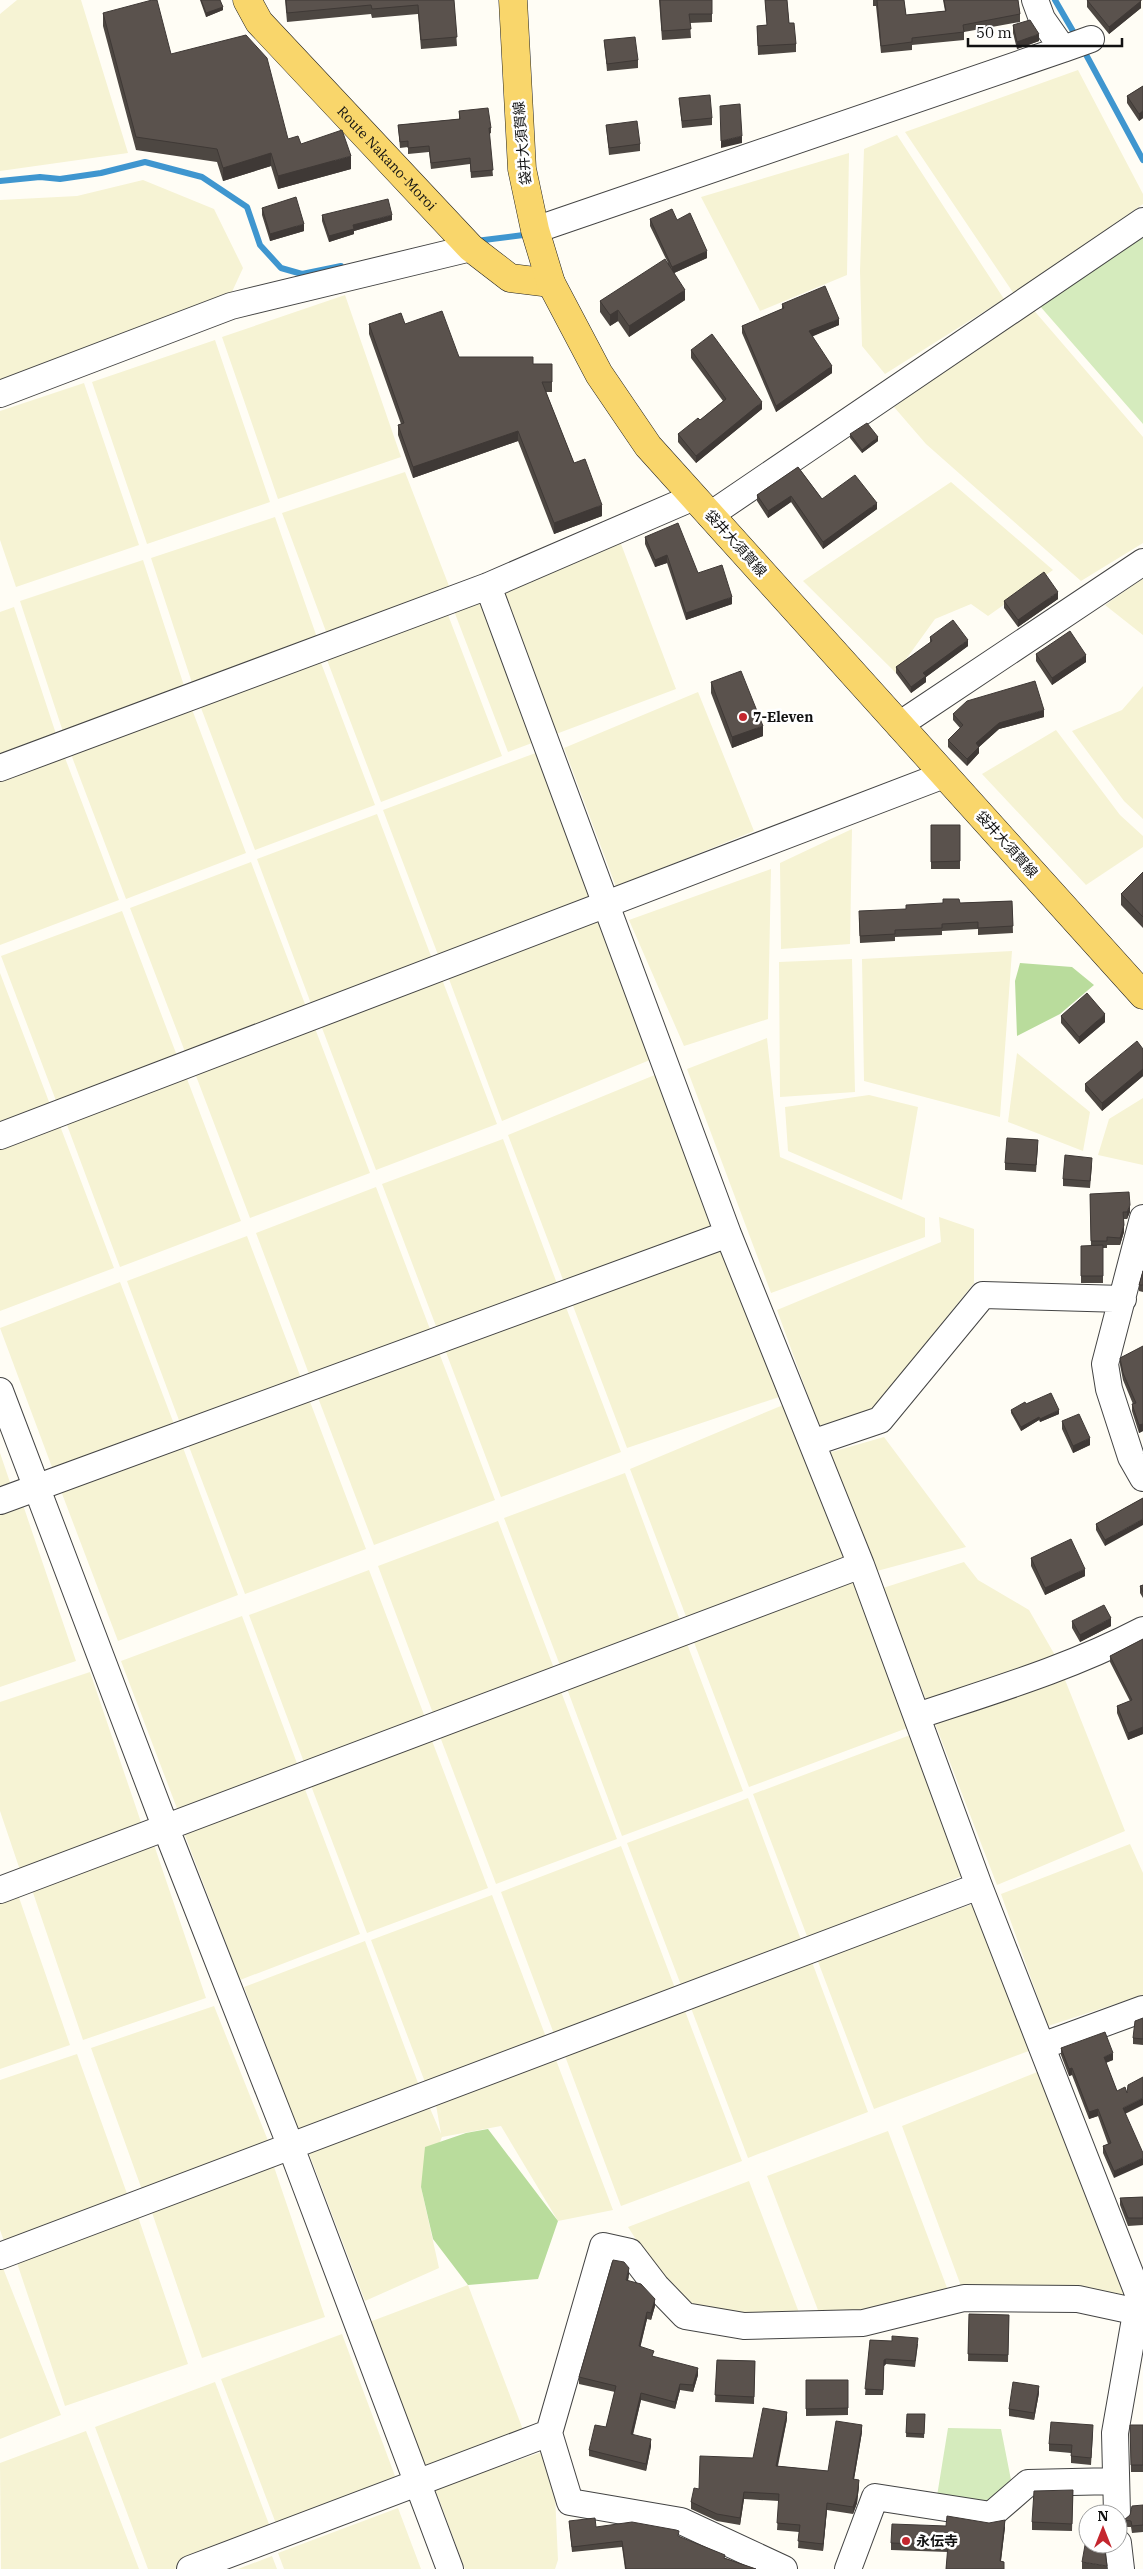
<svg xmlns="http://www.w3.org/2000/svg" width="1143" height="2569" font-family="'IBM Plex Serif','Noto Sans JP',serif">
	<rect width="100%" height="100%" fill="#fffdf5"/>
	<path fill="#f6f3d4" d="M17,0H81L128,153L0,171V14Z
		M1078,70L1143,194V204L1014,294L905,132Z
		M897,135L1004,299L885,374L862,346L860,271L864,149Z
		M849,153L847,275L760,311L701,197Z
		M143,180L214,209L243,268L231,294L0,380V200L77,196Z
		M345,295L401,457L278,499L222,337Z
		M1031,307L1143,437V543L1081,581L926,444L894,407Z
		M215,340L270,502L147,544L92,382Z
		M84,383L139,545L16,587L0,540V411Z
		M405,472L454,599L331,645L282,513Z
		M951,482L1053,570L988,616L971,604L935,619L896,673L803,581Z
		M275,517L321,649L196,695L151,558Z
		M618,536L676,689L508,752L451,603Z
		M143,560L188,698L67,744L20,601Z
		M1143,578V635L1105,605Z
		M14,607L60,746L0,768V612Z
		M445,607L502,756L381,802L324,652Z
		M318,655L375,805L255,850L198,700Z
		M1143,686V819L1124,801L1072,731L1122,710Z
		M698,692L754,831L616,887L564,748Z
		M190,704L246,853L126,899L69,749Z
		M1056,730L1120,815L1143,836V847L1086,885L982,774Z
		M62,750L119,900L0,945V773Z
		M541,751L601,906L440,960L383,810Z
		M377,814L434,964L313,1009L257,859Z
		M852,829L850,944L781,949L780,863Z
		M251,862L308,1012L187,1057L130,908Z
		M771,869L768,1019L684,1046L629,920Z
		M122,911L179,1061L58,1106L1,956Z
		M609,913L662,1055L502,1121L446,971Z
		M1012,951L1000,1117L864,1081L862,959Z
		M852,959L855,1092L780,1097L779,962Z
		M0,973L51,1107L0,1126Z
		M440,974L497,1124L376,1170L319,1020Z
		M313,1023L370,1173L250,1218L193,1068Z
		M767,1038L780,1157L925,1218V1237L771,1293L687,1069Z
		M1017,1053L1090,1112L1083,1151L1008,1122Z
		M667,1070L725,1227L565,1285L508,1135Z
		M184,1071L241,1221L120,1267L64,1117Z
		M869,1095L918,1107L902,1200L788,1151L785,1107Z
		M1143,1098V1165L1098,1155L1109,1119Z
		M57,1118L114,1268L0,1311V1139Z
		M503,1139L559,1289L439,1334L382,1184Z
		M376,1187L433,1337L312,1382L256,1233Z
		M939,1217L974,1229V1283L873,1409L819,1426L777,1310L941,1242Z
		M247,1236L304,1386L183,1431L127,1281Z
		M721,1237L785,1395L627,1448L570,1298Z
		M120,1282L177,1432L56,1478L0,1328Z
		M564,1302L621,1452L501,1497L444,1347Z
		M438,1350L495,1500L374,1545L317,1395Z
		M309,1399L366,1549L245,1594L188,1444Z
		M788,1403L848,1556L687,1619L630,1469Z
		M884,1437L966,1547L877,1571L828,1453Z
		M182,1445L238,1595L118,1641L61,1491Z
		M0,1453L16,1500L21,1499L76,1661L0,1687Z
		M625,1473L681,1623L561,1668L504,1518Z
		M498,1521L555,1671L434,1716L378,1566Z
		M964,1562L978,1580L1029,1610L1056,1657L1125,1831L997,1885L883,1588Z
		M369,1570L426,1720L305,1765L249,1615Z
		M852,1573L910,1727L749,1787L692,1637Z
		M242,1616L298,1766L178,1811L121,1661Z
		M686,1641L743,1791L622,1836L566,1686Z
		M90,1672L145,1834L22,1876L0,1811V1702Z
		M560,1689L617,1839L496,1884L439,1734Z
		M913,1734L973,1871L810,1944L753,1794Z
		M431,1738L488,1888L367,1933L310,1783Z
		M303,1784L360,1934L240,1980L183,1830Z
		M748,1798L804,1948L684,1993L627,1843Z
		M151,1836L206,1998L83,2040L28,1878Z
		M1130,1844L1143,1873V1995L1048,2026L1001,1894Z
		M621,1846L678,1996L557,2042L501,1892Z
		M14,1883L70,2045L0,2069V1888Z
		M492,1895L549,2045L428,2090L371,1940Z
		M984,1900L1042,2046L874,2109L817,1959Z
		M365,1941L421,2091L301,2137L244,1987Z
		M812,1962L868,2112L748,2158L691,2008Z
		M214,2006L273,2153L270,2155L325,2317L202,2358L148,2201H146L91,2048Z
		M685,2011L742,2161L621,2206L565,2056Z
		M77,2054L130,2202H133L188,2364L65,2406L15,2257L10,2258L0,2230V2080Z
		M556,2060L613,2210L558,2221L501,2126L442,2137L421,2187L439,2268L365,2301L308,2151L429,2106L441,2134L436,2105Z
		M1050,2067L1139,2296L961,2286L902,2126Z
		M888,2131L952,2301L824,2326L767,2176Z
		M749,2181L806,2331L685,2316L628,2227Z
		M3,2268L61,2415L0,2439V2269Z
		M468,2285L525,2435L404,2480L348,2330Z
		M342,2334L398,2484L278,2529L221,2379Z
		M215,2382L272,2532L174,2569H148L95,2427Z
		M86,2431L139,2569H1L0,2463Z
		M542,2452L555,2494L558,2560L555,2569H465L435,2489Z
		M398,2508L421,2569H284L278,2553Z
		M272,2556L277,2569H238Z"/>
	<path fill="#d5ebbd" d="M1143,232V424L1039,305Z
		M948,2428L1001,2429L1012,2485L984,2507L937,2496Z"/>
	<path fill="#b9dc9c" d="M1020,963L1072,967L1094,985L1060,1014L1017,1036L1015,981Z
		M488,2129L558,2221L538,2279L468,2285L433,2239L421,2187L425,2147L466,2133Z"/>
	<g fill="none" stroke-linecap="round" stroke-linejoin="round">
		<path stroke="#3f96cf" stroke-width="6" d="M1055,0L1077,38
			M1083,49L1143,160
			M0,181L40,177L60,179L101,173L145,162L202,177L247,207L260,245L281,268L302,274L341,266
			M476,241L531,234"/>
		<defs>
			<path id="minor" d="M1063,49L1091,39
				M535,230L1063,49L1042,19L1035,0
				M0,394L231,306L471,248
				M710,515L1143,221
				M488,586L728,1234L861,1565L979,1886L1139,2296L1115,2433L1117,2514
				M899,725L1143,562
				M0,768L488,586L694,497
				M0,1136L944,775
				M1143,1218L1105,1364L1109,1389L1131,1457L1143,1478
				M0,1391L165,1826L291,2147L450,2569
				M812,1443L880,1420L983,1295L1123,1299
				M0,1501L728,1234
				M917,1716C995,1690 1070,1668 1143,1630
				M0,1890L861,1565
				M1042,2046L1143,2009
				M0,2256L979,1886
				M549,2433L603,2246L630,2252L656,2286L685,2316L744,2326L863,2323L964,2298L1078,2299L1143,2313
				M1118,2543L1121,2569
				M190,2569L549,2433L570,2502L681,2521L784,2569
				M848,2569L875,2497L991,2515L1028,2483L1116,2481"/>
			<g id="major">
				<path id="s1" d="M247,0L259,22L471,248L510,278L551,283"/>
				<path d="M513,0L522,169L535,230L551,283L599,374L648,446L1143,995"/>
			</g>
		</defs>
		<use href="#minor" stroke="#444" stroke-width="28"/>
		<use href="#major" stroke="#222" stroke-width="29"/>
		<use href="#minor" stroke="#fff" stroke-width="26"/>
		<use href="#major" stroke="#f9d66b" stroke-width="28"/>
	</g>
	<path fill="#4d4742" d="M200,0H220L223,10L206,17Z
		M285,0H454L457,46L421,49L418,14L372,18L371,14L287,22Z
		M659,0H712V22L690,23L691,38L662,40Z
		M765,0H787L789,23L796,44V52L758,55L757,26L767,25Z
		M873,0H904L906,15L945,11L943,0H1018L1020,14V22L964,32V40L912,45V50L881,53L876,6H873Z
		M1087,0H1141V8L1109,34L1087,7Z
		M103,13L171,54L288,139L301,144L351,169L278,189L271,166L223,181L217,162L136,150L103,26Z
		M1013,25L1039,41L1017,49L1013,33Z
		M604,40L638,60V68L607,71Z
		M1143,86V118L1139,121L1127,103V96Z
		M679,98L712,118V125L682,128Z
		M459,111L491,128V133L489,134L493,176L471,178L470,164L431,169L429,152L408,154V147L400,148L398,125L459,119Z
		M606,125L640,144V151L609,155Z
		M262,208L304,231L270,241L262,215Z
		M322,215L392,220L354,231V234L329,242L322,221Z
		M650,219L677,220L707,258L674,273L685,300L629,337L618,321L610,326L600,312V301L668,263L650,226Z
		M782,304L839,325L812,336L832,373L776,412L742,333V326L782,309Z
		M369,324H405L459,357L533,364H552V392H546L574,463L602,516L554,534L518,441L413,478L398,435V425L401,424L369,334Z
		M691,350L762,409L696,463L678,442V434L700,420L723,401L691,358Z
		M850,434L878,441L862,453L850,438Z
		M798,467L822,499L877,509L823,549L791,502L768,518L757,501V495Z
		M645,537L698,573L732,604L686,620L667,563L655,567L645,544Z
		M1058,599L1018,627L1004,608V601Z
		M930,637L968,646L926,677V682L911,693L896,673V667L930,643Z
		M1036,654L1086,662L1052,685L1036,661Z
		M711,682L763,736L732,748L711,693Z
		M953,714L1044,717L999,729L979,747V753L967,766L948,747V740L960,728L953,720Z
		M931,825H960V869H931Z
		M1143,872V928L1121,905V894Z
		M1012,901L1013,933L978,935V929L942,931V935L895,937V941L860,943L859,918L906,909L960,903Z
		M1061,1016L1105,1022L1079,1044L1061,1023Z
		M1143,1049V1076L1102,1111L1085,1091V1084Z
		M1038,1147L1036,1172L1005,1170V1163Z
		M1092,1165L1090,1188L1063,1186V1179Z
		M1090,1194L1130,1212L1127,1219H1124V1232L1120,1245H1107V1248H1103V1283H1081V1246H1091Z
		M1143,1271V1292L1139,1291V1285Z
		M1143,1347V1431L1139,1433L1132,1411V1404H1133L1123,1380L1120,1365V1358Z
		M1011,1410L1059,1414L1040,1422L1039,1420L1021,1431L1011,1413Z
		M1062,1421L1090,1445L1073,1453L1062,1429Z
		M1143,1498L1105,1546L1096,1530V1524Z
		M1031,1558L1085,1576L1045,1595L1031,1566Z
		M1143,1585V1598L1140,1593V1586Z
		M1072,1621L1111,1626L1080,1642L1072,1628Z
		M1143,1639V1734L1128,1740L1117,1713V1706L1130,1701L1110,1662V1656Z
		M1143,2018V2045L1133,2044V2038Z
		M1061,2048L1113,2060L1106,2063L1126,2114L1114,2178L1103,2153V2146L1108,2144L1098,2116L1089,2119L1072,2075L1069,2076L1061,2055Z
		M1143,2197V2225L1128,2226L1120,2205V2198Z
		M629,2275L628,2281L655,2306L651,2320L647,2319L640,2347L654,2357L698,2375L693,2392L680,2390L675,2409L641,2400L633,2435L651,2446L646,2471L589,2456V2450L606,2427L615,2392L579,2384V2377Z
		M969,2314L1009,2315L1008,2362L968,2361Z
		M870,2340L918,2344L915,2367L886,2364L884,2366L883,2395H865Z
		M717,2360L755,2361L754,2404L715,2402Z
		M806,2380H848V2415L806,2416Z
		M1039,2393L1034,2420L1009,2416V2409Z
		M907,2414H925L924,2438L906,2437Z
		M787,2419L778,2466L828,2471L862,2432L854,2479L859,2486L857,2503L853,2514L827,2510L823,2551L798,2548L799,2532L777,2530L779,2501L744,2499L740,2525L717,2521L691,2509V2502L699,2489L753,2458Z
		M1130,2425H1143V2472H1131Z
		M1093,2432L1091,2465L1071,2463V2453L1049,2451V2444Z
		M1073,2490L1072,2531L1032,2530V2522Z
		M1143,2505V2532L1132,2533L1131,2527H1124V2520Z
		M569,2521L596,2527L679,2537L725,2558L756,2569H625L622,2547L572,2552Z
		M946,2526L1005,2527L1001,2561L1004,2562V2569H946L948,2552L891,2550V2543Z
		M1082,2562L1107,2566V2569H1082Z"/>
	<path fill="#3f3936" d="M1141,1V8L1109,34V27Z
		M223,7V10L206,17V13Z
		M1039,34V41L1017,49V42Z
		M1143,111V118L1139,121V114Z
		M742,136V143L721,148V141Z
		M271,153V166L223,181V168Z
		M351,156V169L278,189V176Z
		M392,215V220L354,231V234L329,242V236L353,225Z
		M304,224V231L270,241V234Z
		M707,251V258L672,274V267Z
		M685,290V300L629,337V326Z
		M618,310V321L610,326V315Z
		M839,319V325L809,338V331Z
		M832,366V373L776,412V406Z
		M762,402V409L696,463V456Z
		M518,431V441L413,478V467Z
		M878,437V441L862,453V450Z
		M791,496V502L768,518V511Z
		M877,503V509L823,549V542Z
		M602,505V516L554,534V523Z
		M667,555V563L655,567V560Z
		M1058,592V599L1018,627V620Z
		M732,597V604L686,620V613Z
		M968,640V646L926,677V682L911,693V687L923,673Z
		M1086,655V662L1052,685V678Z
		M1044,710V717L999,729L979,747V753L967,766V759L976,743L999,723Z
		M763,726V736L732,748V737Z
		M1105,1014V1022L1079,1044V1037Z
		M1143,1069V1076L1102,1111V1103Z
		M1130,1205V1212L1127,1219V1212Z
		M1124,1225V1232L1120,1245V1238Z
		M1059,1410V1414L1040,1422V1419Z
		M1039,1417V1420L1021,1431V1427Z
		M1143,1424V1431L1139,1433V1425Z
		M1090,1438V1445L1073,1453V1446Z
		M1143,1519V1525L1105,1546V1540Z
		M1085,1569V1576L1045,1595V1588Z
		M1111,1618V1626L1080,1642V1635Z
		M1143,1727V1734L1128,1740V1733Z
		M1113,2053V2060L1104,2063V2057Z
		M1072,2068V2075L1069,2076V2069Z
		M1143,2098V2105L1123,2115V2108Z
		M1098,2109V2116L1089,2119V2112Z
		M1143,2158V2165L1114,2178V2171Z
		M629,2268V2275L626,2287V2280Z
		M655,2299V2306L651,2320V2313Z
		M647,2312V2319L639,2353V2346Z
		M886,2359V2364L884,2366L883,2395L884,2360Z
		M698,2368V2375L693,2392V2385Z
		M680,2384V2390L675,2409V2402Z
		M1039,2386V2393L1034,2420V2413Z
		M641,2393V2400L631,2441V2434Z
		M787,2412V2419L776,2472V2466Z
		M862,2425V2432L853,2485V2479Z
		M651,2439V2446L646,2471V2464Z
		M859,2480V2486L857,2503L853,2514V2507Z
		M744,2492V2499L740,2525V2518Z
		M827,2503V2510L823,2551V2544Z
		M1005,2520V2527L1000,2568V2561Z"/>
	<path fill="#5a524d" stroke="#3f3936" d="M152,0H157L171,54L246,35L267,58L288,139L298,136L301,144L342,130L351,156L278,176L271,153L223,168L217,149L136,137L103,13Z
		M201,0H220L223,7L206,13Z
		M286,0H454L457,37L421,40L418,5L372,9L371,5L287,13Z
		M660,0H712V14H689L691,29L662,31Z
		M765,0H787L789,23H794L796,44L758,46L757,26L767,25Z
		M877,0H904L906,15L946,11L944,0H1018L1020,14L963,25L964,32L912,38V42L881,46Z
		M1087,0H1141V1L1109,27Z
		M1030,20L1039,34L1017,42L1013,25Z
		M635,37L638,60L607,64L604,40Z
		M1143,86V111L1139,114L1127,96Z
		M710,95L712,118L682,121L679,98Z
		M740,104L742,136L721,141L720,106Z
		M488,108L491,128H489L493,170L471,172L470,158L431,163L429,146L408,148V141L400,142L398,125L460,119L459,111Z
		M637,121L640,144L609,148L606,125Z
		M296,197L304,224L270,234L262,208Z
		M388,199L392,215L353,225L354,229L329,236L322,215Z
		M672,209L677,220L690,213L707,251L672,267L650,219Z
		M665,259L685,290L629,326L618,310L610,315L600,301Z
		M825,286L839,319L809,331L832,366L776,406L742,326L784,308L782,304Z
		M442,311L459,357H533V364H552V382H542L574,463L585,459L602,505L554,523L518,431L413,467L398,425L404,423L369,324L401,313L405,324Z
		M712,334L762,402L696,456L678,434L698,418L700,420L726,399L691,350Z
		M867,423L878,437L862,450L850,434Z
		M798,467L822,499L855,475L877,503L823,542L791,496L768,511L757,495Z
		M678,523L698,573L722,565L732,597L686,613L667,555L655,560L645,537Z
		M1044,572L1058,592L1018,620L1004,601Z
		M953,620L968,640L923,673L926,676L911,687L896,667L932,641L930,637Z
		M1070,631L1086,655L1052,678L1036,654Z
		M741,671L763,726L732,737L711,682Z
		M1035,681L1044,710L999,723L976,743L979,747L967,759L948,740L963,725L953,714L967,701Z
		M931,825H960V861L931,862Z
		M1143,872V917L1121,894Z
		M943,899H959L960,903L1012,901L1013,926L978,928V922L942,924V928L895,930V934L860,936L859,911L906,909V905L943,903Z
		M1087,993L1105,1014L1079,1037L1061,1016Z
		M1137,1041L1143,1049V1069L1102,1103L1085,1084Z
		M1007,1138L1038,1140L1036,1165L1005,1163Z
		M1065,1155L1092,1158L1090,1181L1063,1179Z
		M1129,1192L1130,1205L1127,1212H1123L1124,1225L1120,1238L1107,1237V1241H1091L1090,1194Z
		M1103,1245V1276H1081V1246Z
		M1143,1271V1285H1139Z
		M1143,1346V1424L1139,1425L1132,1404L1136,1403L1123,1373L1120,1358Z
		M1051,1393L1059,1410L1040,1419L1039,1417L1021,1427L1011,1410L1025,1402L1026,1404Z
		M1079,1414L1090,1438L1073,1446L1062,1421Z
		M1143,1498V1519L1105,1540L1096,1524Z
		M1071,1539L1085,1569L1045,1588L1031,1558Z
		M1143,1585V1592L1140,1586Z
		M1104,1605L1111,1618L1080,1635L1072,1621Z
		M1143,1639V1727L1128,1733L1117,1706L1132,1700L1110,1656Z
		M1143,2018V2039L1133,2038L1135,2021Z
		M1105,2032L1113,2053L1104,2057L1117,2091L1125,2087L1127,2093L1128,2085L1143,2077V2098L1123,2108L1143,2153V2158L1114,2171L1103,2146L1111,2143L1098,2109L1089,2112L1072,2068L1069,2069L1061,2048Z
		M1143,2197V2218H1128L1120,2198Z
		M613,2260L624,2262L629,2268L626,2280L641,2284L655,2299L651,2313L647,2312L639,2346L654,2351L652,2356L698,2368L693,2385L680,2384L675,2402L641,2393L631,2434L651,2439L646,2464L589,2450L595,2425L606,2427L616,2386L579,2377Z
		M969,2314L1009,2315L1008,2355L968,2354Z
		M892,2336L918,2338L915,2361L886,2359L884,2360L883,2390L865,2389L870,2340L892,2341Z
		M717,2360L755,2361L754,2397L715,2395Z
		M806,2380H848V2408L806,2409Z
		M1013,2382L1039,2386L1034,2413L1009,2409Z
		M763,2408L787,2412L776,2466L828,2471L836,2421L862,2425L853,2479L859,2480L857,2496L853,2507L827,2503L823,2544L798,2541L800,2525L777,2523L779,2494L744,2492L740,2518L717,2514L691,2502L694,2488L699,2489L700,2456L753,2458Z
		M907,2414H925L924,2434L906,2433Z
		M1051,2422L1093,2425L1091,2458L1071,2456L1072,2445L1049,2444Z
		M1130,2425H1143V2465H1131Z
		M1073,2490L1072,2524L1032,2522L1034,2491Z
		M1143,2505V2525L1132,2526L1131,2521L1124,2520L1130,2515L1132,2506Z
		M947,2516L989,2523L1005,2520L1000,2561L1004,2562V2569H946L948,2545L891,2543L892,2524L946,2526Z
		M595,2518L596,2527L632,2522L676,2530L679,2531L678,2536L725,2555L724,2558L756,2569H626L622,2541L572,2547L569,2521Z
		M1087,2534H1088V2544H1104L1107,2566L1082,2562Z"/>
	<g fill="#c4262e" stroke="#fff" stroke-width="2">
		<circle cx="743" cy="717" r="5"/>
		<circle cx="906" cy="2541" r="5"/>
	</g>
	<g text-anchor="middle" dominant-baseline="central" stroke-width="5" stroke-linejoin="round" paint-order="stroke">
		<g font-size="14" fill="#111" stroke="#fff">
			<text transform="translate(522 143) rotate(-95)">袋井大須賀線</text>
			<text stroke="none"><textPath href="#s1" startOffset="212">Route Nakano-Moroi</textPath></text>
			<text transform="translate(736 543) rotate(48)">袋井大須賀線</text>
			<text transform="translate(1007 844) rotate(48)">袋井大須賀線</text>
		</g>
		<g font-size="14" font-weight="bold" fill="#111" stroke="#fff" text-anchor="start">
			<text x="753" y="717">7-Eleven</text>
			<text x="916" y="2541">永伝寺</text>
		</g>
	</g>
	<g transform="translate(1103 2529)"><circle r="24" fill="#ffffff" stroke="#a0a0a0"/>
	<path d="M0-4L9 19L0 12L-9 19Z" fill="#c4262e"/>
	<text y="-8" font-size="14" font-weight="bold" text-anchor="middle" fill="#111111">N</text>
	</g>
	<path d="M968 38v8h154v-8" fill="none" stroke="#111111" stroke-width="2.5"/>
	<text x="976" y="38" font-size="15" fill="#111111" stroke="#ffffff" stroke-width="4" paint-order="stroke">50 m</text>
</svg>
